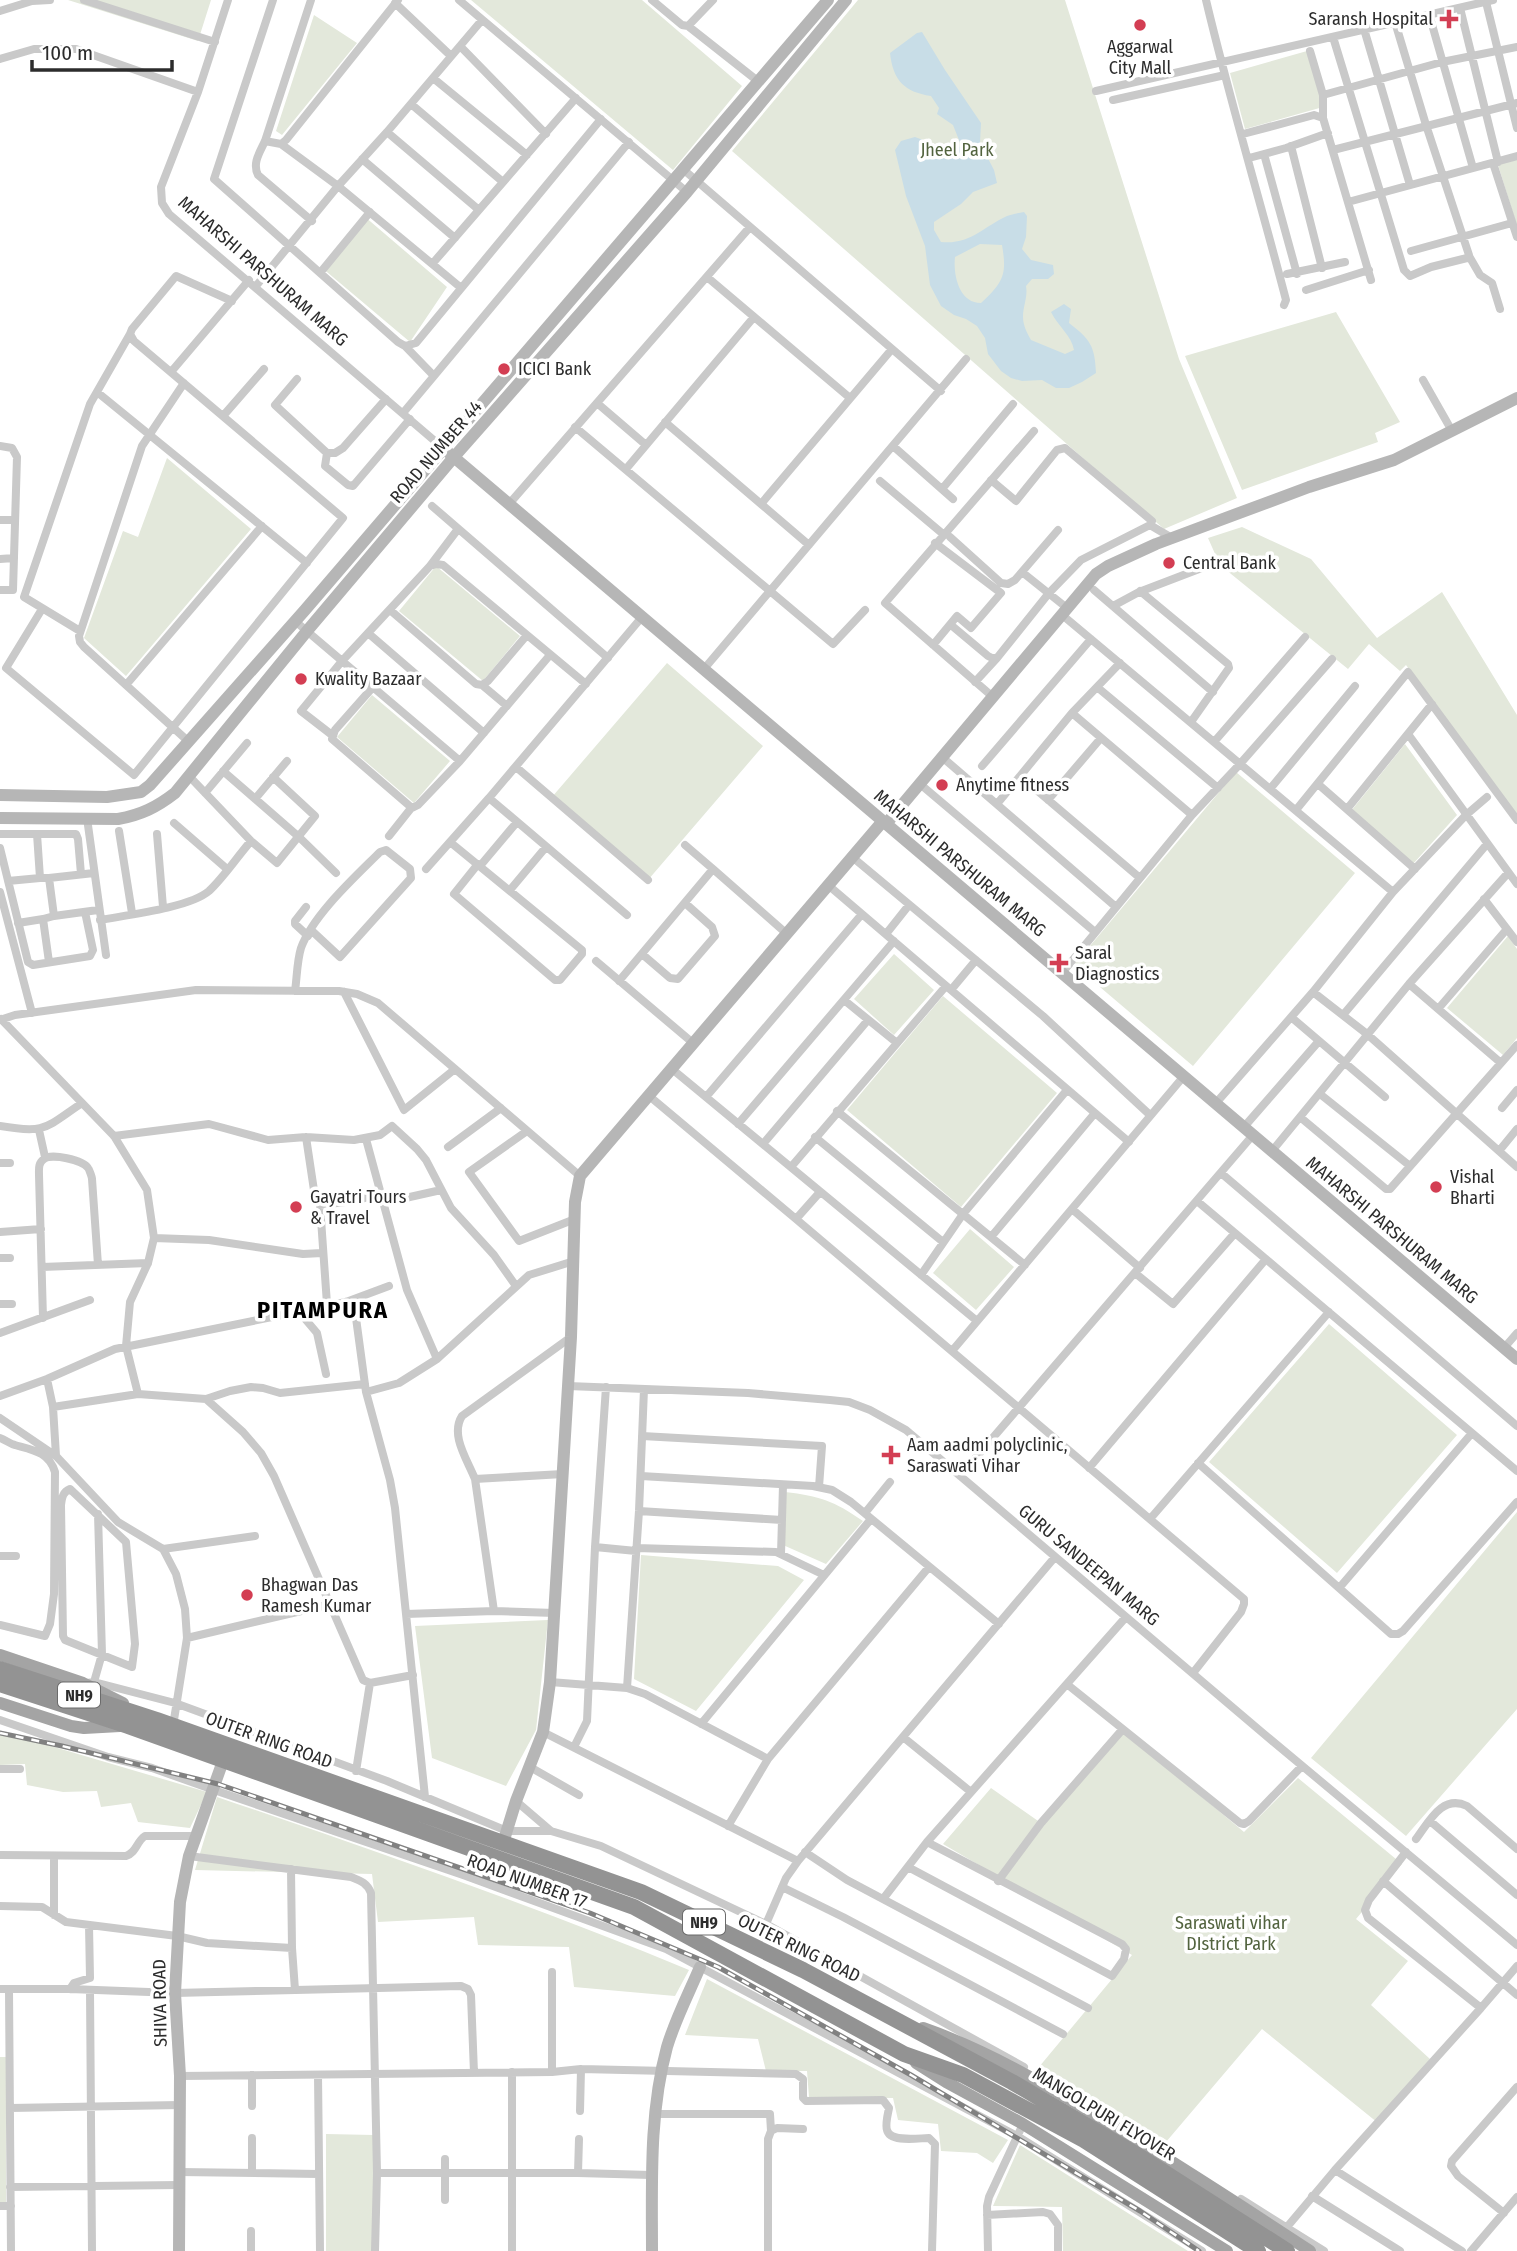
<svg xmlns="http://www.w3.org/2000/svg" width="1517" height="2251" font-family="'Fira Sans Condensed',sans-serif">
	<rect width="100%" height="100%" fill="#fff"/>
	<path fill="#e3e8db" d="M68,0H211L198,41Z
		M471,0H642L742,86L673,170Z
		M858,0H1065L1179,359L1237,498L1164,529L732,151Z
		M314,15L357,43L282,135L276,131Z
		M1307,51L1323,107L1245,129L1230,73Z
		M1517,159V226L1498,165Z
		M364,216L447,287L410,342L321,267Z
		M1336,312L1400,422L1375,433L1378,442L1242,490L1185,356Z
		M167,458L251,529L126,676L84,638L123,531L138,537Z
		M1242,527L1311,559L1377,638L1442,592L1517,715V816L1406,665L1400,671L1369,644L1348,669L1220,565L1208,538Z
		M436,566L520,636L483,681L399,611Z
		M667,663L763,746L648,880L552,797Z
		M372,695L450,761L414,803L337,737Z
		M1405,744L1457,815L1413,864L1351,811Z
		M1236,772L1355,873L1193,1066L1074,965Z
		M1508,936L1517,949V1038L1503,1055L1447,1008Z
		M894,954L934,990L894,1035L854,999Z
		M943,996L1057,1093L961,1207L847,1110Z
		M970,1229L1014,1267L976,1310L933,1273Z
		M1329,1324L1457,1435L1337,1573L1209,1462Z
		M785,1492C820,1496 834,1501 863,1521L826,1564L783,1545Z
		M1517,1512V1709L1406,1836L1311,1758Z
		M641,1555L778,1566L804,1580L696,1711L634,1679Z
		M548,1620L536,1730L506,1786L432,1758L415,1626Z
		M1122,1730L1244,1832L1298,1778L1402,1864L1356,1919L1408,1961L1371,2005L1430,2059L1378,2123L1262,2029L1166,2142L1034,2073L1132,1955L943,1844L991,1788L1041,1823Z
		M0,1731L207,1792L190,1828L138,1822L131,1803L101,1807L97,1791L63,1792L27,1785L25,1764L0,1765Z
		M217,1797C376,1851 534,1906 689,1970L675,1996L574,1987L569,1947L478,1945L474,1917L378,1922L372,1874L195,1870Z
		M707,1979L1008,2140L993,2163L977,2153L941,2151L938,2124L898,2120L893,2098L809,2097L807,2071H766L758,2039L685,2035Z
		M0,2057H6V2208H0Z
		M326,2134L374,2135L373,2251H326Z
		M1020,2145L1188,2251H1063L1062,2207L993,2206Z"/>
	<path fill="#c8dde7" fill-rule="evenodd" d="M922,32L945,70L981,123L980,143L994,170L997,183L973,192L961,204L934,222V230L941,242C970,245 983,227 1007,216C1012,214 1019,213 1024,212L1027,216L1026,237L1022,249L1031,260L1053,265L1054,274L1048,279H1032L1026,286C1028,297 1023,306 1023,317C1023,325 1027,333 1031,340L1065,354L1074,350C1072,336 1057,325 1051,312L1064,304L1071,309L1069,323C1090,339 1095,346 1096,373L1082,382L1069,388H1056L1042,380L1022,381L1011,378L1001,371L988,354L985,338L977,326L966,319L954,315L941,306L930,285L925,246L906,196L895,150L901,141L915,137L955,152L961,145L953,125L937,114L939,108L931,96C904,92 893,80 890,53L917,33ZM980,244L1002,245C1007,274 1004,282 981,303C959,303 953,275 955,257Z"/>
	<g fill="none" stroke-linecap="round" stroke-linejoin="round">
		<path stroke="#c9c9c9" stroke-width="8" d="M84,0L215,42
			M228,0L198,92L161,187L162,203L169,214L443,448
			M273,0L214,179L398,342L405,346L416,343L601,119
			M311,0L265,141C260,152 252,163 258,175L312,221
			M459,0L687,192
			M652,0L682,25L688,26L713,0
			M1206,0C1230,101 1260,200 1286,300L1284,305
			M1486,2L1517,128
			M395,3L451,56
			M1460,8L1498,162
			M0,11L32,1L50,0
			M1429,14L1473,168
			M688,26L759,82
			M1364,29L1410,185
			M1333,37L1404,270L1410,276L1431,267L1467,258L1469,255L1426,125L1395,22
			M460,46L546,134
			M1310,51L1323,95V118
			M0,59L34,49H76L198,92
			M433,78L527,155
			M1096,91L1493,0
			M1323,95L1442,62L1517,47
			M1113,100L1225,75
			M411,104L503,182
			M387,132L479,210
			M1243,134L1314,115L1323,118L1371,280
			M265,141L281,144L286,140L398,0
			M281,144L338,186L460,287
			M1291,146L1322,268
			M1333,150L1517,103
			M1264,154L1297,274
			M1249,158L1286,148L1328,133
			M362,159L455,238
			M1493,163L1517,237
			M684,170L941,391
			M1348,202L1517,156
			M1411,251L1512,223
			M1469,256L1480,275L1492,283L1500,309
			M433,263L576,98
			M320,273L370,212
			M1287,274L1345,262
			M707,277L850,398
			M256,286L338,186L387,132L482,20
			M1306,290L1369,270
			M171,372L249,280
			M434,376L629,142
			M297,379L275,405L327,453H335L343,448L386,399
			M1423,380L1452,431
			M184,383L142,446L79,636L80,642L84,647L189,742
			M97,392L307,563
			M597,403L646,445
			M403,413L434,376L405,346
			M223,416L264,369
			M665,422L809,545
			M575,427L833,644L865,610
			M0,446L12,448L17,457L13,590H0
			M893,446L953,499
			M327,453L325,466L348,485L353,486L410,419
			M626,469L754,317
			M880,481L943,534
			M942,489L1013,404
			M509,504L750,227
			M761,504L892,349
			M432,506L608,658
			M0,520H15
			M1150,525L1172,538
			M950,537L1001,583L1008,584L1015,580L1058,530
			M0,559L14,558
			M430,566L458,529
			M1022,572L1067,608
			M1094,590L1213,692
			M1140,591L1228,664L1229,668L1191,722
			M1113,606L1139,592L1207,566
			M42,609L6,668L134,775L343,518L134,341L130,334L132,329L176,276L232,301
			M390,610L476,684L482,685L488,681L527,635
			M1061,614L1393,892
			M295,621L460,761
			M951,625L988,656L992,658H997L1049,593L1081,560L1150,525L1152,521L1065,448L1057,450L1016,501L991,480
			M80,631L24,597L90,404L130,334
			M368,633L484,733
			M933,645L957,616L971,628L1001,593L935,543
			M704,669L966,359
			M975,682L997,658
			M126,685L262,526
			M482,685L507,706
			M373,687L335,730L332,739L412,808L418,805L460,761L550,655
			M1097,687L1218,788
			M993,697L885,603L1034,431
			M1072,713L1192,815
			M1408,734L1517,884
			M332,735L301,711L342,661L430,566L436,564L443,565L586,684
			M1214,742L1305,637
			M942,757L1116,907
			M982,766L1091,639
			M516,767L648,880
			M223,771L299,837L336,873
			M189,776L251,841L277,863L315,816L273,777
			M1020,776L1140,878
			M920,784L1095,932
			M1318,784L1415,869
			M1270,789L1355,686
			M205,793L247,743
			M489,798L627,915
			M255,799L287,761
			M1048,800L1101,738
			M997,804L1072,713L1120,663
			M1347,809L1432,704
			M1296,810L1408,672L1517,820
			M87,818L106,955
			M174,823L227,869
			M119,831L132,913
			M0,834H76L78,839L81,874
			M37,834L40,878H49
			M157,834L163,907
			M389,836L412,807
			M450,842L582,950V954L560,980H555L454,894L478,864
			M685,845L713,869
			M0,848L28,962L33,965L90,956L93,950L85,912
			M851,856L1043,1016L1150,1115
			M480,866L517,822
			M426,869L489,798L642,617
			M94,873L49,878L54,916L98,910
			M8,881L40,878
			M828,885L1129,1142
			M510,890L546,847
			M0,892L32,1013
			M1484,899L1517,942
			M306,907L295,921V924L308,936
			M100,920C127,915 189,908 209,891C224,877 237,857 251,841
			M18,923L43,919
			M886,934L909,905
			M642,954L670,978L678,979L715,936L712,927L685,903
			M596,961L693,1043
			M49,962L43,919L54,916
			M1062,973L1192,815L1240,764L1332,659
			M619,981L713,869L787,934
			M1409,984L1501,1063
			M951,990L976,960
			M295,991C297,977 297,961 301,948C313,915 355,877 380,852L386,850L410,869L411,878L340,957L311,930
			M344,992L404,1110L455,1069
			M1313,992L1367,1034L1517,1167
			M844,1000L897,1043
			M1438,1009L1507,929
			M1343,1015L1487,844
			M1291,1017L1385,1097
			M1,1019L114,1136L147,1190L154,1238L148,1263L130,1302L126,1346L138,1394
			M0,1020L15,1015L196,990L339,991L357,994L378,1003L580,1176
			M672,1069L977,1321
			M1320,1094L1410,1166
			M648,1095L796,1219L820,1192
			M706,1097L862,914
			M1216,1103L1313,992L1393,892L1466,815L1487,797
			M1502,1108L1517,1090
			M837,1111L1025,1265
			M1300,1117L1386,1189H1390L1517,1045
			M738,1124L894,941
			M0,1126C46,1134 45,1128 82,1103
			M1244,1127L1319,1041
			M39,1130L45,1157
			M527,1131L469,1172L519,1241L575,1219
			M114,1136L209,1124L268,1140L306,1137L354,1140L380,1135L392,1126L417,1149L426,1160L451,1208L494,1255L516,1286
			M306,1137L315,1197L320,1205L354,1201L380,1194
			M815,1137L943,1242
			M366,1139L407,1290L437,1359
			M763,1144L868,1020
			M448,1147L501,1108
			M1272,1151L1409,984L1508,873
			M1499,1151L1517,1129
			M0,1163H10
			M791,1167L946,986
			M1221,1173L1517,1426
			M1197,1201L1517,1471
			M383,1203L441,1190
			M320,1205L327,1304
			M1072,1209L1140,1268
			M796,1219L1244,1599V1604L1241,1612L1193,1673
			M0,1232L41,1229
			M991,1237L1095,1113
			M154,1238L209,1240L303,1254L322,1253
			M0,1258H10
			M42,1267L148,1263
			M1135,1273L1173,1304L1235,1233
			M921,1275L963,1214L1067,1090
			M346,1302L350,1304L356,1318L366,1392L390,1480L395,1508L425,1797
			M0,1304H12
			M302,1309L306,1320L317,1333L326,1374
			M43,1318L39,1175C39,1169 38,1163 44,1159C51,1153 83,1160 88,1168C89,1169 92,1177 92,1179L98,1265
			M0,1333L90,1300
			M1504,1348L1517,1333
			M952,1351L1184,1076
			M47,1379L53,1407L56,1456
			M568,1386L748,1393L830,1400L849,1402L870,1410L906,1430L1264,1734L1517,1945
			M366,1392L399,1383L437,1359L529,1275L574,1261
			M0,1396L47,1379L115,1349L346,1302L389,1286
			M206,1399L230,1391L251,1387L263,1388L280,1393L365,1384
			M53,1407L138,1394L206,1399L243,1432L261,1453L274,1476L363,1680L370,1683L413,1675
			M0,1418L56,1456L118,1522L163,1549L176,1574L185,1609L187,1638L173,1726
			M642,1436L822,1446L819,1487
			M0,1438C6,1440 10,1444 15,1445C33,1450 49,1452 55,1472L54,1594L50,1624L45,1636L0,1625
			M1198,1463L1391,1634H1398L1403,1631L1517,1502
			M1089,1468L1266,1259
			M641,1476L813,1486L832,1490L851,1502L999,1624
			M960,1476L1253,1135
			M475,1479C467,1459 450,1435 462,1416L571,1337
			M70,1489L126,1542L135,1644L132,1667L65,1640L63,1636L61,1505C62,1497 63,1492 70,1489Z
			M639,1511L782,1520
			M865,1513L890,1482
			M1150,1519L1329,1312
			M595,1547L636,1551
			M636,1548L776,1552L824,1575
			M163,1549L255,1536
			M781,1554L783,1485
			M0,1556H16
			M1340,1587L1472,1433
			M555,1613L494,1611L475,1479L563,1474
			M406,1614L494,1611
			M187,1638L331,1604
			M94,1682L102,1654L98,1514
			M550,1682L627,1688L645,1694L768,1759
			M87,1683L94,1682L175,1703L387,1781L507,1831H551
			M1068,1685L1240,1823L1244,1824L1249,1821L1302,1766
			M627,1688L639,1511L644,1389
			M0,1720L108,1757L152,1768L214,1790L463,1875L666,1949L1017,2136L1202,2251
			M701,1724L871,1519
			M543,1732L798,1861
			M903,1737L971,1792
			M574,1747L587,1721L595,1547L606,1387
			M530,1767L579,1795
			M0,1769H20
			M356,1771L370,1683
			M516,1801L551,1831L601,1846L766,1924L1024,2067
			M1430,1821L1517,1895
			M728,1826L768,1759L929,1567
			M1416,1839C1429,1822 1442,1794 1467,1806L1517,1849
			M805,1852L847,1880L1088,2008
			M1406,1852L1369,1900L1365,1910L1368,1918L1481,2008
			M0,1855L126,1856C137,1852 136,1842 145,1836H196
			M54,1856V1915
			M189,1856L351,1877C361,1881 367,1883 371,1893L377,2173L375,2251
			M908,1867L1112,1976L1124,1959L1126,1949L1122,1944L927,1842
			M291,1869L292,1948L295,1990
			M998,1881L1041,1823L1122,1730
			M1383,1881L1517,1995
			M782,1887L843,1917L1063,2034
			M883,1899L927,1842L1126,1617
			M0,1906L42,1907L66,1922L177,1936L207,1943L292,1948
			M766,1924L786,1878L798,1861L1055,1557
			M552,1972V2072
			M0,1989H70L175,1993L461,1986L468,1989L471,1995L474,2073
			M70,1989L74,1983L90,1978L89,1925
			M9,1990L11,2251
			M90,1990L92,2251
			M318,2075L320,2251
			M1038,2075L1072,2094
			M180,2076L552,2072L581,2069L796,2074L803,2079V2098L806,2101L883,2100L889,2108C888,2114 885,2124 887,2130C890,2143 919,2138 929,2138L935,2144L932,2251
			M252,2106V2075
			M10,2108L180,2105
			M580,2111L581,2069
			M656,2114H770L771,2131
			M252,2138V2173
			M1335,2170L1462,2251
			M179,2172L319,2174
			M377,2173H578L651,2175
			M578,2173L579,2139
			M10,2187L179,2185
			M1312,2196L1400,2251
			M1241,2199L1324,2251
			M445,2200V2159
			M0,2206H11
			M1504,2213L1458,2176L1451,2166L1452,2161L1517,2087
			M987,2215L1043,2212L1050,2214L1058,2225V2251
			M1287,2227L1335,2170L1481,2008L1517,1966
			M251,2251V2231
			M512,2251V2072
			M768,2251V2139L771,2131L777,2128L803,2129
			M988,2251L987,2206L989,2197L1023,2124
			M1471,2251L1517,2197"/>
		<path stroke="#b6b6b6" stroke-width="12" d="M443,448L1517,1359
			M0,795L107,797L141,792L150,785L305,610L828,0
			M0,818L118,819C141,815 157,807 175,793L307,631L454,457L687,192L846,0
			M886,824L1096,574L1108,566L1156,544L1309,487L1394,460L1517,398
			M503,1843L516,1801L543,1732L550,1682L571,1337L575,1202L580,1176L883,821
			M179,2251L180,2076L175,1993L180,1902L189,1856L223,1761
			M652,2251C652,2183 649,2113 667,2047C675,2020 689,1993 700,1967"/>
		<path stroke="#a4a4a4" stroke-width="12" d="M0,1655L83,1683L123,1703
			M0,1703L71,1726L84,1728L120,1726
			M923,2028C986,2050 1042,2083 1099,2117C1171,2160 1240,2205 1310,2251
			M916,2063L946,2082L1023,2124L1227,2251"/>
		<path stroke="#939393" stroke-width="16" d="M0,1669L157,1720L641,1892L803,1970L1012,2082L1137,2155L1287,2251
			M0,1684L128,1726L634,1907L904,2054L963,2075L1084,2140L1258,2251"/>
		<defs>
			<path id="rail" d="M0,1733L62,1746L218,1784L590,1913L718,1967L911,2075L1140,2211L1199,2251"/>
		</defs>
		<use href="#rail" stroke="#818181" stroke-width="5"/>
		<use href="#rail" stroke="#fff" stroke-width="2.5" stroke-dasharray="8" stroke-linecap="butt"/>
	</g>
	<g fill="#d33e53" stroke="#fff" stroke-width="2.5">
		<path d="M1445.5 8.5h7v7h7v7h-7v7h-7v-7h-7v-7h7z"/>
		<circle cx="1140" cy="25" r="7"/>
		<circle cx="504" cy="369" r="7"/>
		<circle cx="1169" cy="563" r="7"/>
		<circle cx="301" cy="679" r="7"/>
		<circle cx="942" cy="785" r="7"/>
		<path d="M1055.5 952.5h7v7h7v7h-7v7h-7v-7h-7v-7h7z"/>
		<circle cx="1436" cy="1187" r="7"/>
		<circle cx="296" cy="1207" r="7"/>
		<path d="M887.5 1444.5h7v7h7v7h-7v7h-7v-7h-7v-7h7z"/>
		<circle cx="247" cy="1595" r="7"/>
	</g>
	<g text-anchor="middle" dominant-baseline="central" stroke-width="7" stroke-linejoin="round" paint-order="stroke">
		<g fill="#fff" stroke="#6b6b6b" stroke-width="2">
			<rect x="58" y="1682.5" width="42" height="25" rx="5"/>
			<rect x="683" y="1909.5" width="42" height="25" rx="5"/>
		</g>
		<g font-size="16" font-weight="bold" fill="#2c2c2c">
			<text x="79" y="1695">NH9</text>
			<text x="704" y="1922">NH9</text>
		</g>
		<g font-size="18" fill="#2c2c2c" stroke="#fff" text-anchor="start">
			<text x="1433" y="19" text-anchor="end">Saransh Hospital</text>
			<text x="1140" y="47" text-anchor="middle">Aggarwal<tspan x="1140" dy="21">City Mall</tspan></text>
			<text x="518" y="369">ICICI Bank</text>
			<text x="1183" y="563">Central Bank</text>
			<text x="315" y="679">Kwality Bazaar</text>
			<text x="956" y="785">Anytime fitness</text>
			<text x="1075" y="953">Saral<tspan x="1075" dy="21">Diagnostics</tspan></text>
			<text x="1450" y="1177">Vishal<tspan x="1450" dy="21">Bharti</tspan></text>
			<text x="310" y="1197">Gayatri Tours<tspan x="310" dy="21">&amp; Travel</tspan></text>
			<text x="907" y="1445">Aam aadmi polyclinic,<tspan x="907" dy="21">Saraswati Vihar</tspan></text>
			<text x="261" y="1585">Bhagwan Das<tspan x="261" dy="21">Ramesh Kumar</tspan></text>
		</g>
		<g font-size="18" fill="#52633e" stroke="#fff">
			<text x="957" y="150">Jheel Park</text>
			<text x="1231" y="1923">Saraswati vihar<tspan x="1231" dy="21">DIstrict Park</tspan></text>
		</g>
		<g font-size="18" fill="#2c2c2c" stroke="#fff">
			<text transform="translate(263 271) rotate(41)">MAHARSHI PARSHURAM MARG</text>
			<text transform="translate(436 452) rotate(-49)">ROAD NUMBER 44</text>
			<text transform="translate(960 863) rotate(40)">MAHARSHI PARSHURAM MARG</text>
			<text transform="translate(1392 1230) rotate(40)">MAHARSHI PARSHURAM MARG</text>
			<text transform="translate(1089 1565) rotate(40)">GURU SANDEEPAN MARG</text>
			<text transform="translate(269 1740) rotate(20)">OUTER RING ROAD</text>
			<text transform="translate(527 1881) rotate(20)">ROAD NUMBER 17</text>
			<text transform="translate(799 1948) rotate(26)">OUTER RING ROAD</text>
			<text transform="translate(160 2003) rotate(-91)">SHIVA ROAD</text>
			<text transform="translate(1104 2114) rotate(31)">MANGOLPURI FLYOVER</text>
		</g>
		<g font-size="24" font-weight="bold" letter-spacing="2" fill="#000" stroke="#fff">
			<text x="323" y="1310">PITAMPURA</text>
		</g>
	</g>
	<path d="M32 60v10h140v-10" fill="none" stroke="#2c2c2c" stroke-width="3.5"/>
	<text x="42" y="60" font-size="21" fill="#2c2c2c" stroke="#ffffff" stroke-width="5" paint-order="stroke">100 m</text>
</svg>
